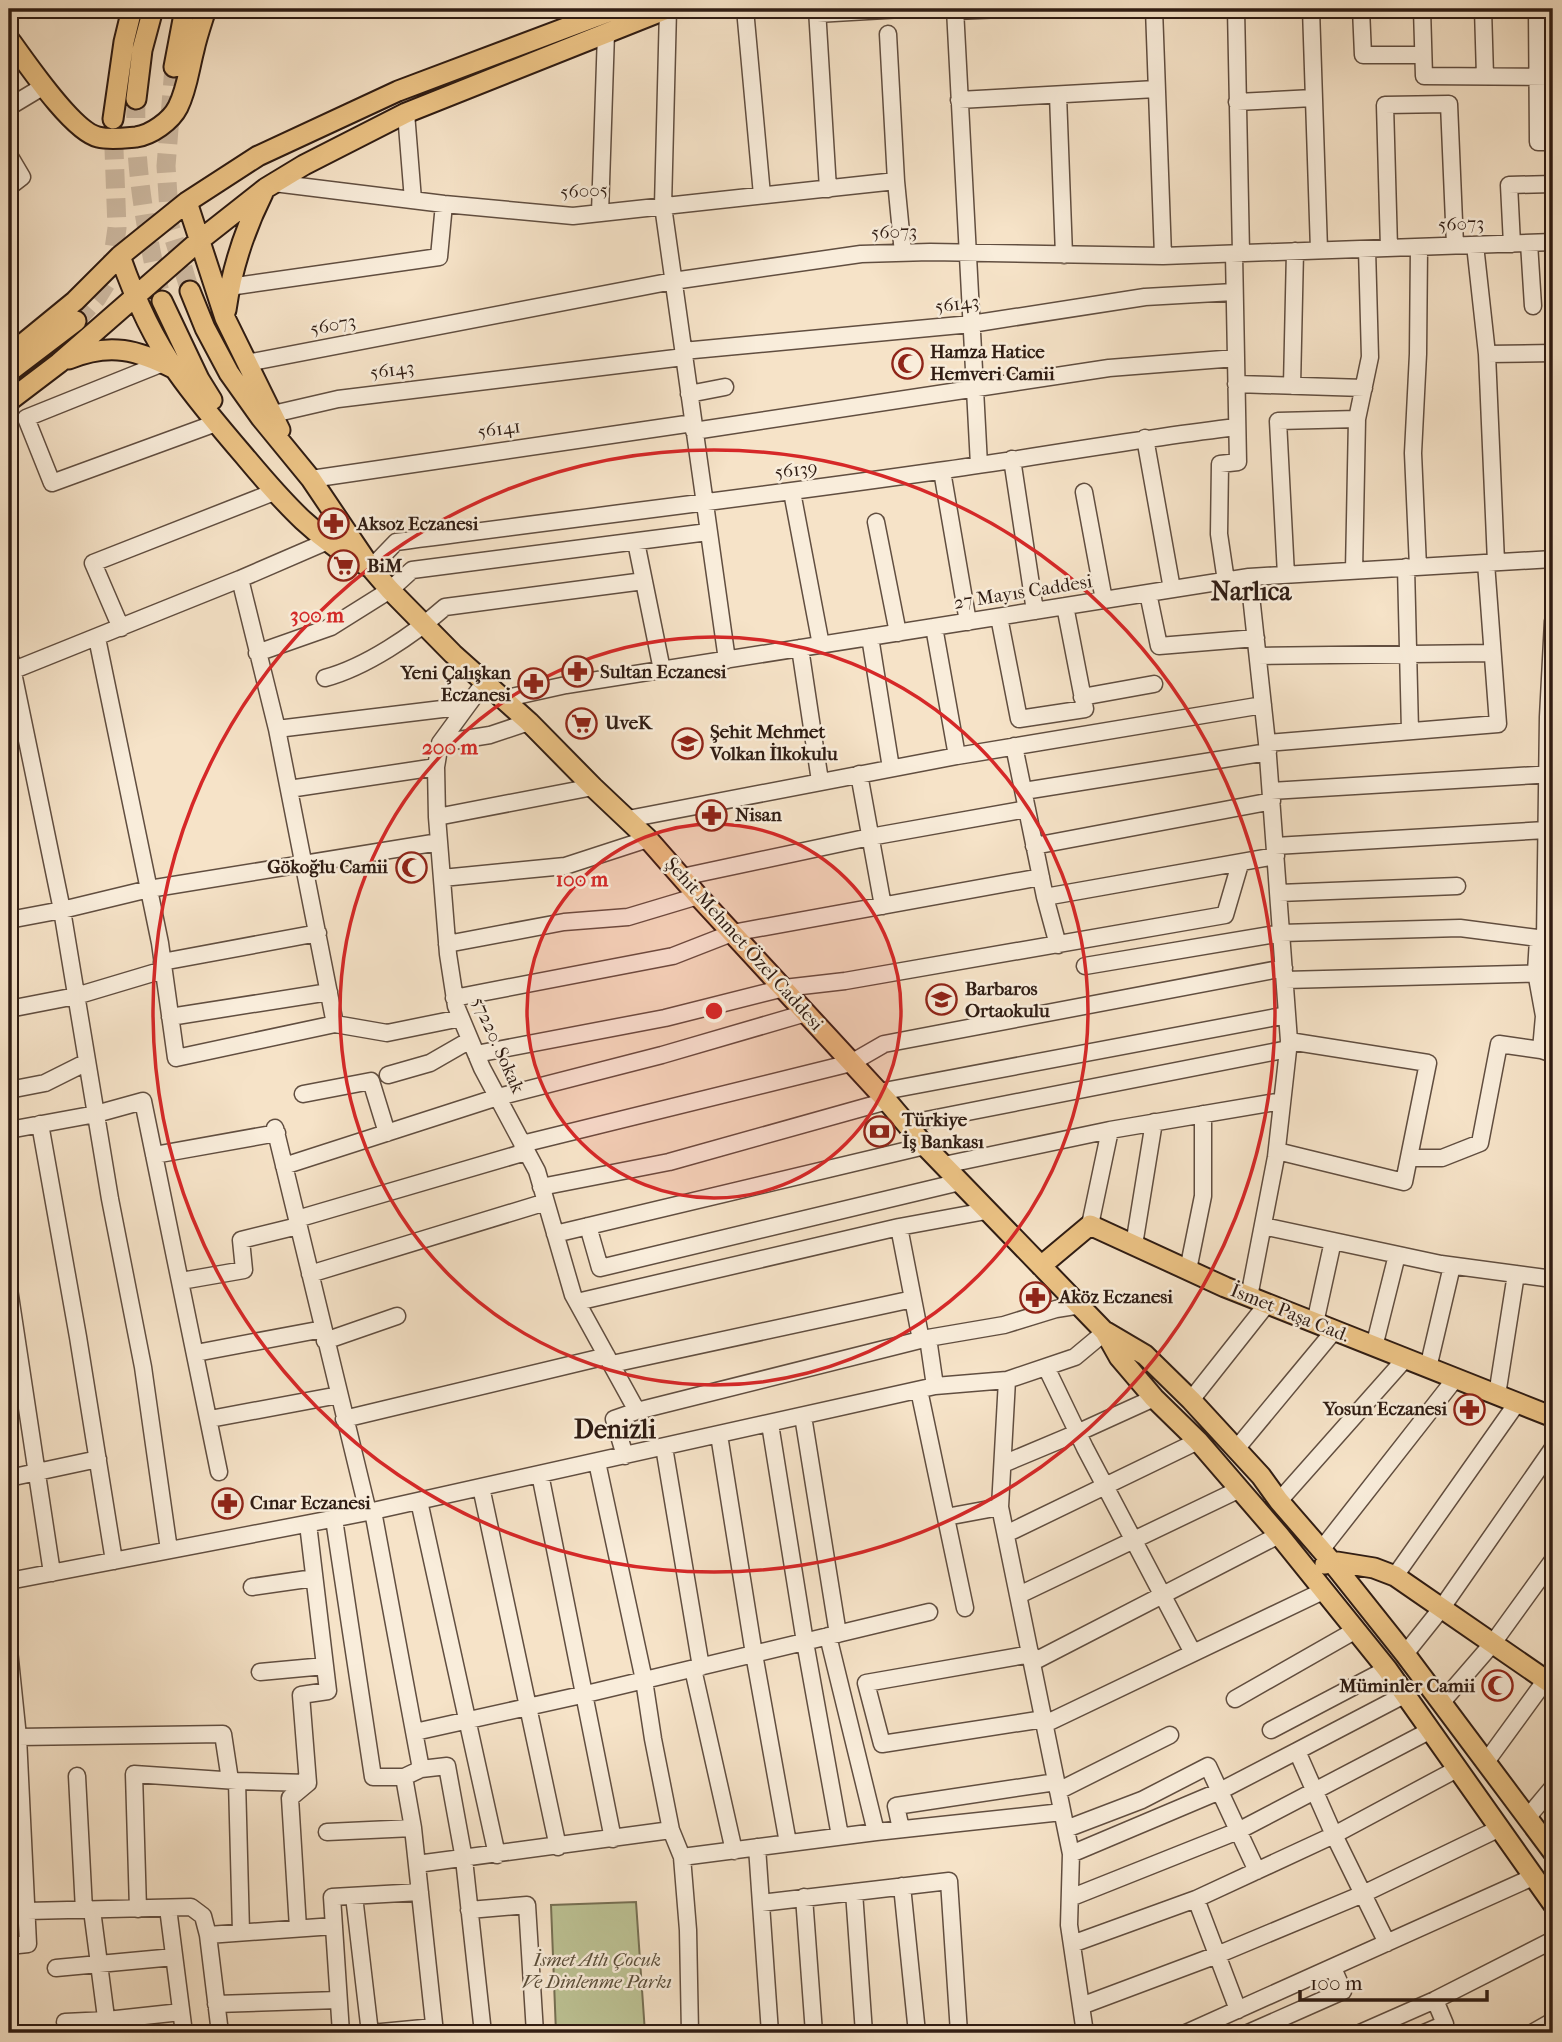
<svg xmlns="http://www.w3.org/2000/svg" width="1562" height="2042" font-family="'IM FELL French Canon',serif">
	<rect width="100%" height="100%" fill="#f6e3c8"/>
	<filter id="stains"><feTurbulence type="fractalNoise" baseFrequency=".00286" numOctaves="4"/><feColorMatrix values="0 0 0 0 .2 0 0 0 0 .09 0 0 0 0 .02 0 0 0 .5 -.17"/></filter>
	<radialGradient id="worn" r=".72"><stop offset=".6" stop-color="#630" stop-opacity="0"/><stop offset="1" stop-color="#630" stop-opacity=".3"/></radialGradient>
	<path fill="#bdc395" stroke="#767054" stroke-width="2" d="M636,1902L645,2033H556L551,1905Z"/>
	<g fill="none" stroke-linecap="round" stroke-linejoin="round">
		<path stroke="#cebba4" stroke-width="19" stroke-dasharray="19 10" stroke-linecap="butt" d="M174,67L166,166L170,226L190,291
			M136,99C134,168 146,233 162,301
			M76,321L97,298L110,277L117,228L113,123"/>
		<defs>
			<path id="minor" d="M668,9L663,206L727,660
				M745,9L762,195
				M817,9L828,189
				M955,9L979,465
				M1154,9L1163,256
				M1236,9L1241,253
				M1311,9L1319,250
				M1361,9L1363,55H1423
				M1422,9L1424,76L1553,77
				M1483,9L1485,76
				M1537,9L1538,142H1553
				M955,11L1002,9
				M817,14L902,9
				M888,34L896,181L903,253
				M1058,95L1064,255
				M959,100L1156,89
				M1237,102L1313,98
				M9,107L44,86
				M406,113L413,200
				M9,155L22,177L9,187
				M274,183L444,204L573,216L896,181
				M600,213L606,33
				M1529,243L1533,306
				M1512,244L1509,185L1553,184
				M1475,245L1487,354L1496,562
				M1389,248L1385,105L1449,104L1455,245
				M229,287L439,257L444,204
				M683,351L971,324L1145,297L1234,292
				M1487,354L1553,353
				M163,363L26,418L52,483L216,423
				M247,363L673,281L861,254L930,252L1163,256L1553,242
				M1236,384L1364,388
				M1292,386L1295,251
				M689,394L725,387
				M273,414L338,399L684,357
				M694,431L1109,368L1236,358
				M1145,438L1172,589
				M1012,459L1035,611
				M942,471L968,622
				M311,479L693,423
				M792,492L821,645
				M1084,492L1104,600
				M876,522L898,633
				M636,542L662,670
				M1406,567L1410,731
				M1418,567L1413,453L1418,354L1419,247
				M371,568L396,542C577,518 757,497 938,471C1037,457 1136,439 1236,427
				M1354,571L1357,419L1370,357L1367,249
				M1286,575L1278,421L1357,419
				M240,579L277,729L335,1024
				M1226,581L1219,534L1220,464L1238,462L1234,254
				M1148,593L1159,646L1256,638
				M999,617L1019,719L1085,709L1065,606
				M934,627L957,756
				M121,628L93,563L274,492
				M870,637L891,768
				M97,638L160,943L176,1058L335,1024L387,1033L461,1018
				M800,648L820,781
				M9,653L62,910L110,1199L143,1367L169,1550
				M257,653L331,627L390,590L412,570L708,532
				M1258,656L1492,653
				M9,672L240,579L328,541
				M325,678C366,667 413,635 445,607L644,581
				M484,683L440,743L436,767L437,817L448,954L456,1006L482,1068L537,1171L573,1295L637,1411
				M1082,697L1154,684
				M502,699L566,685L1249,577L1553,559
				M277,729L467,706
				M440,743L490,735L529,722
				M1267,743L1498,724L1486,563
				M1014,746L1045,897L1058,945
				M859,774L883,906
				M289,789L436,767
				M1024,791L1268,752
				M1271,791L1553,774
				M437,817L593,787
				M628,819L957,756L1263,705
				M1034,846L1272,801
				M1275,846L1546,830
				M682,877L870,837L1027,809
				M442,878L565,866L648,839
				M1279,893L1457,886
				M1045,897L1276,856
				M9,920L62,910L149,889L439,842
				M1538,939L1536,972L1544,1016L1541,1050L1553,1054
				M1545,940L1548,717L1553,621
				M447,944L564,922L628,917L698,896
				M162,962L318,933
				M1085,966L1281,933L1460,928L1553,940
				M1285,980L1553,973
				M454,998L673,956L732,933L1041,877
				M9,1009L76,996L163,970
				M170,1017L329,992
				M476,1054L665,1018L784,988L845,981L1225,915L1240,864
				M388,1075L430,1063L470,1040
				M9,1090L45,1083L87,1062
				M879,1092L1287,1015
				M303,1094L371,1081L387,1133
				M40,1124L78,1337L114,1561
				M906,1124L1288,1049
				M275,1128L368,1512
				M9,1130L96,1114L143,1101L219,1472
				M522,1144L851,1063L884,1044L1284,968
				M1277,1151L1404,1182L1428,1063L1289,1041
				M154,1155L277,1133
				M1409,1158H1442L1480,1143L1499,1044L1541,1050
				M944,1165L1110,1130L1282,1101
				M284,1166L498,1097L662,1055L806,1013
				M541,1187L669,1162L887,1101
				M297,1219L526,1152
				M1090,1225L1110,1130
				M588,1226L600,1268L960,1182
				M1263,1226L1441,1264L1553,1279
				M555,1234L925,1146
				M1134,1245L1154,1122
				M1188,1270L1203,1196V1114
				M310,1274L546,1202
				M181,1281L244,1270L241,1240L298,1226
				M9,1289L52,1573
				M1249,1297L1276,1157L1289,1041L1267,743L1249,577
				M913,1299L921,1340
				M577,1302L899,1227L986,1211
				M1315,1323L1333,1241
				M928,1338L1004,1325L1056,1309L1081,1305
				M325,1341L397,1316
				M1374,1347L1397,1255
				M196,1353L323,1329
				M612,1364L913,1299L899,1227
				M1046,1367L1085,1448L1193,1653
				M1428,1368L1452,1266
				M1007,1380L1000,1507L1071,1854L1069,1925L1085,2033
				M919,1390L965,1608
				M1497,1395L1516,1274
				M1191,1400L1267,1304
				M803,1416L838,1634
				M210,1419L339,1395
				M344,1419L607,1356
				M770,1424L805,1642L840,1836
				M719,1435L754,1654L788,1843
				M664,1447L701,1667
				M1237,1448L1334,1331
				M625,1456L614,1419L637,1411L928,1338L935,1386
				M597,1462L644,1680L653,1739L671,1830L682,1857L688,1930L690,2033
				M1003,1464L1077,1433L1154,1398
				M540,1474L613,1839
				M9,1478L98,1459
				M481,1487L558,1847
				M419,1501L497,1855
				M1279,1501L1405,1359
				M373,1511L421,1769
				M946,1517L1000,1507
				M334,1519L373,1777H404L421,1769L447,1766L464,1859L483,2033
				M1006,1534L1198,1441
				M1321,1550L1455,1379
				M1395,1576L1517,1403
				M9,1581L373,1511L935,1386L1007,1380L1075,1357L1105,1332
				M252,1587L314,1578
				M1019,1595L1238,1490
				M828,1636L876,1832
				M9,1650L18,1737L9,1738
				M1031,1654L866,1683L882,1744L1044,1719
				M1405,1654L1441,1609L1553,1448
				M1033,1662L1279,1535
				M693,1669L734,1851
				M260,1672L325,1666
				M1235,1699L1356,1630
				M1442,1702L1493,1643L1553,1560
				M1045,1724L1323,1591
				M1271,1730L1387,1669
				M415,1732L586,1694L929,1612
				M1486,1762L1553,1670
				M77,1776L84,1910
				M404,1777L413,1828L435,2033
				M237,1781L241,1932
				M1058,1791L1170,1735
				M1527,1818L1553,1787
				M901,1829L896,1806L1056,1782
				M1066,1829L1142,1800L1208,1766L1257,1871
				M327,1832L413,1828
				M757,1847L770,2033
				M1071,1854L1220,1791L1297,1751
				M682,1857L876,1832L1062,1812
				M417,1864L671,1830
				M902,1886L917,2033
				M854,1892L864,2033
				M354,1896L370,2033
				M804,1897L814,2033
				M1070,1898L1238,1831L1429,1731
				M1196,1899L1238,2010
				M761,1903L949,1881L959,2033
				M168,1908L184,2033
				M138,1909L134,1774L237,1781L308,1783
				M92,1910L108,2033
				M469,1910L527,1905L535,2033
				M27,1911L191,1907L203,1916L208,1935L334,1926
				M298,1928L290,1798L308,1783L301,1695L328,1691L308,1524
				M208,1935L220,2033
				M1387,1943L1334,1835L1297,1751L1406,1694
				M1072,1944L1196,1899L1334,1835L1457,1769
				M9,1946L28,1944L18,1737L223,1734L230,1780
				M56,1968L174,1957
				M216,2004L338,2000
				M1081,2006L1217,1955L1363,1894L1498,1829
				M65,2022L107,2020L181,2012
				M341,2033L332,1897L420,1892
				M371,2033L434,2027
				M1186,2033L1533,1877
				M1248,2033L1343,1991L1333,1968
				M1360,2033L1435,2000L1553,1940
				M1424,2033L1445,2024L1435,2000
				M1532,2033L1553,2021"/>
			<path id="major" d="M9,39C26,62 72,131 98,137C110,140 124,138 136,137C151,135 171,121 178,107C187,89 189,69 194,50C197,36 202,22 206,9
				M174,67L185,9
				M136,99L142,50L153,9
				M113,119L124,42L132,9
				M187,202L225,318L280,430
				M120,256C134,296 152,337 177,372C198,402 223,431 247,459C283,502 319,543 371,568
				M190,291L205,328L229,373L261,418L311,479L371,568L390,590L453,654L529,722L593,787L648,839L698,896L887,1101L925,1146L1105,1332L1119,1357L1154,1398L1198,1441L1279,1535L1387,1669L1553,1904
				M162,301L199,379L212,400
				M226,310C232,268 244,231 263,193
				M9,355L75,301L120,256L187,202L258,156L398,91L616,9
				M69,359C110,342 138,350 175,369
				M9,372L76,321
				M9,401L59,363L200,240L266,188L304,165L406,113L667,9
				M1041,1266L1090,1225L1225,1287L1553,1417
				M1106,1332L1145,1355L1191,1400L1261,1476L1279,1501L1331,1561L1405,1654L1553,1852
				M1325,1564L1331,1561L1374,1568L1395,1576L1553,1685"/>
		</defs>
		<use href="#minor" stroke="#614e40" stroke-width="19"/>
		<use href="#major" stroke="#2f1c13" stroke-width="23"/>
		<use href="#minor" stroke="#f9eddb" stroke-width="16"/>
		<use href="#major" stroke="#ebc284" stroke-width="19"/>
	</g>
	<circle cx="714" cy="1011" r="187" fill="#d62828" fill-opacity=".12"/>
	<g fill="none" stroke="#d62828" stroke-width="3.5">
		<circle cx="714" cy="1011" r="187"/>
		<circle cx="714" cy="1011" r="374"/>
		<circle cx="714" cy="1011" r="561"/>
	</g>
	<defs>
		<symbol id="mosque-ring" viewBox="-11 -11 22 22"><circle r="9.5" fill="#f9eddb" stroke="#8f2418" stroke-width="1.5"/><path d="M3.5-4.9A6 6 0 1 0 3.5 4.9A5 5 0 1 1 3.5-4.9Z" fill="#8f2418"/></symbol>
		<symbol id="pharmacy-ring" viewBox="-11 -11 22 22"><circle r="9.5" fill="#f9eddb" stroke="#8f2418" stroke-width="1.5"/><path d="M-2-6h4v4h4v4h-4v4h-4v-4h-4v-4h4Z" fill="#8f2418"/></symbol>
		<symbol id="supermarket-ring" viewBox="-11 -11 22 22"><circle r="9.5" fill="#f9eddb" stroke="#8f2418" stroke-width="1.5"/><path d="M-6-5.5h2.5l.6 2H6L4.5 2H-2.5L-4.4-4H-6ZM-1.5 3.2a1.3 1.3 0 1 0 .1 0ZM3 3.2a1.3 1.3 0 1 0 .1 0Z" fill="#8f2418"/></symbol>
		<symbol id="school-ring" viewBox="-11 -11 22 22"><circle r="9.5" fill="#f9eddb" stroke="#8f2418" stroke-width="1.5"/><path d="M0-5L7-2L0 1L-7-2ZM-4 1L0 2.5L4 1V4Q0 6-4 4Z" fill="#8f2418"/></symbol>
		<symbol id="bank-ring" viewBox="-11 -11 22 22"><circle r="9.5" fill="#f9eddb" stroke="#8f2418" stroke-width="1.5"/><path d="M-6-4H6V4H-6ZM0-2.3a2.3 2.3 0 1 0 0 4.6a2.3 2.3 0 1 0 0-4.6Z" fill="#8f2418"/></symbol>
	</defs>
	<g fill-rule="evenodd">
		<use href="#mosque-ring" x="890" y="346" width="35" height="35"/>
		<use href="#pharmacy-ring" x="316" y="506" width="35" height="35"/>
		<use href="#supermarket-ring" x="326" y="548" width="35" height="35"/>
		<use href="#pharmacy-ring" x="560" y="654" width="35" height="35"/>
		<use href="#pharmacy-ring" x="516" y="666" width="35" height="35"/>
		<use href="#supermarket-ring" x="564" y="706" width="35" height="35"/>
		<use href="#school-ring" x="670" y="726" width="35" height="35"/>
		<use href="#pharmacy-ring" x="694" y="798" width="35" height="35"/>
		<use href="#mosque-ring" x="394" y="850" width="35" height="35"/>
		<use href="#school-ring" x="924" y="982" width="35" height="35"/>
		<use href="#bank-ring" x="862" y="1114" width="35" height="35"/>
		<use href="#pharmacy-ring" x="1018" y="1280" width="35" height="35"/>
		<use href="#pharmacy-ring" x="1452" y="1392" width="35" height="35"/>
		<use href="#pharmacy-ring" x="210" y="1486" width="35" height="35"/>
		<use href="#mosque-ring" x="1480" y="1668" width="35" height="35"/>
	</g>
	<g text-anchor="middle" dominant-baseline="central" stroke-width="5" stroke-linejoin="round" paint-order="stroke">
		<g font-size="19" fill="#2f1c13" stroke="#f9eddb">
			<text transform="translate(584 191) rotate(-3)">56005</text>
			<text transform="translate(1461 224) rotate(-2)">56073</text>
			<text transform="translate(894 232) rotate(-2)">56073</text>
			<text transform="translate(957 304) rotate(-7)">56143</text>
			<text transform="translate(333 325) rotate(-11)">56073</text>
			<text transform="translate(392 370) rotate(-7)">56143</text>
			<text transform="translate(499 429) rotate(-8)">56141</text>
			<text transform="translate(796 470) rotate(-7)">56139</text>
			<text transform="translate(1023 592) rotate(-9)">27 Mayıs Caddesi</text>
			<text transform="translate(744 944) rotate(48)">Şehit Mehmet Özel Caddesi</text>
			<text transform="translate(498 1045) rotate(66)">57220. Sokak</text>
			<text transform="translate(1290 1313) rotate(22)">İsmet Paşa Cad.</text>
		</g>
		<g font-size="19" font-weight="bold" fill="#2f1c13" stroke="#f9eddb" text-anchor="start">
			<text x="930" y="352">Hamza Hatice<tspan x="930" dy="22">Hemveri Camii</tspan></text>
			<text x="357" y="524">Aksoz Eczanesi</text>
			<text x="367" y="566">BiM</text>
			<text x="600" y="672">Sultan Eczanesi</text>
			<text x="511" y="673" text-anchor="end">Yeni Çalışkan<tspan x="511" dy="22">Eczanesi</tspan></text>
			<text x="605" y="723">UveK</text>
			<text x="710" y="732">Şehit Mehmet<tspan x="710" dy="22">Volkan İlkokulu</tspan></text>
			<text x="735" y="815">Nisan</text>
			<text x="388" y="867" text-anchor="end">Gökoğlu Camii</text>
			<text x="965" y="989">Barbaros<tspan x="965" dy="22">Ortaokulu</tspan></text>
			<text x="902" y="1120">Türkiye<tspan x="902" dy="22">İş Bankası</tspan></text>
			<text x="1059" y="1297">Aköz Eczanesi</text>
			<text x="1447" y="1409" text-anchor="end">Yosun Eczanesi</text>
			<text x="250" y="1503">Cınar Eczanesi</text>
			<text x="1475" y="1686" text-anchor="end">Müminler Camii</text>
		</g>
		<g font-size="19" font-style="italic" fill="#5a4e3a" stroke="#f9eddb">
			<text x="597" y="1960">İsmet Atlı Çocuk<tspan x="597" dy="22">Ve Dinlenme Parkı</tspan></text>
		</g>
		<g font-size="26" font-weight="bold" fill="#2f1c13" stroke="#f9eddb">
			<text x="1251" y="591">Narlıca</text>
			<text x="615" y="1429">Denizli</text>
		</g>
	</g>
	<circle cx="714" cy="1011" r="10" fill="#d62828" stroke="#f9eddb" stroke-width="3.5"/>
	<g font-size="21" text-anchor="middle" font-weight="bold" fill="#d62828" stroke="#f9eddb" stroke-width="5" stroke-linejoin="round" paint-order="stroke">
		<text x="317" y="622">300 m</text>
		<text x="450" y="754">200 m</text>
		<text x="582" y="886">100 m</text>
	</g>
	<rect width="1562" height="2042" fill="none" stroke="#f6e3c8" stroke-width="35"/>
	<rect x="10" y="10" width="1541" height="2021" fill="none" stroke="#2f1c13" stroke-width="3.5"/>
	<rect x="18" y="18" width="1527" height="2007" fill="none" stroke="#2f1c13" stroke-width="2"/>
	<path d="M1300 1990v10h187v-10" fill="none" stroke="#2f1c13" stroke-width="3.5"/>
	<text x="1310" y="1990" font-size="21" fill="#2f1c13" stroke="#f9eddb" stroke-width="5" paint-order="stroke">100 m</text>
	<rect width="100%" height="100%" filter="url(#stains)"/>
	<rect width="100%" height="100%" fill="url(#worn)"/>
</svg>
